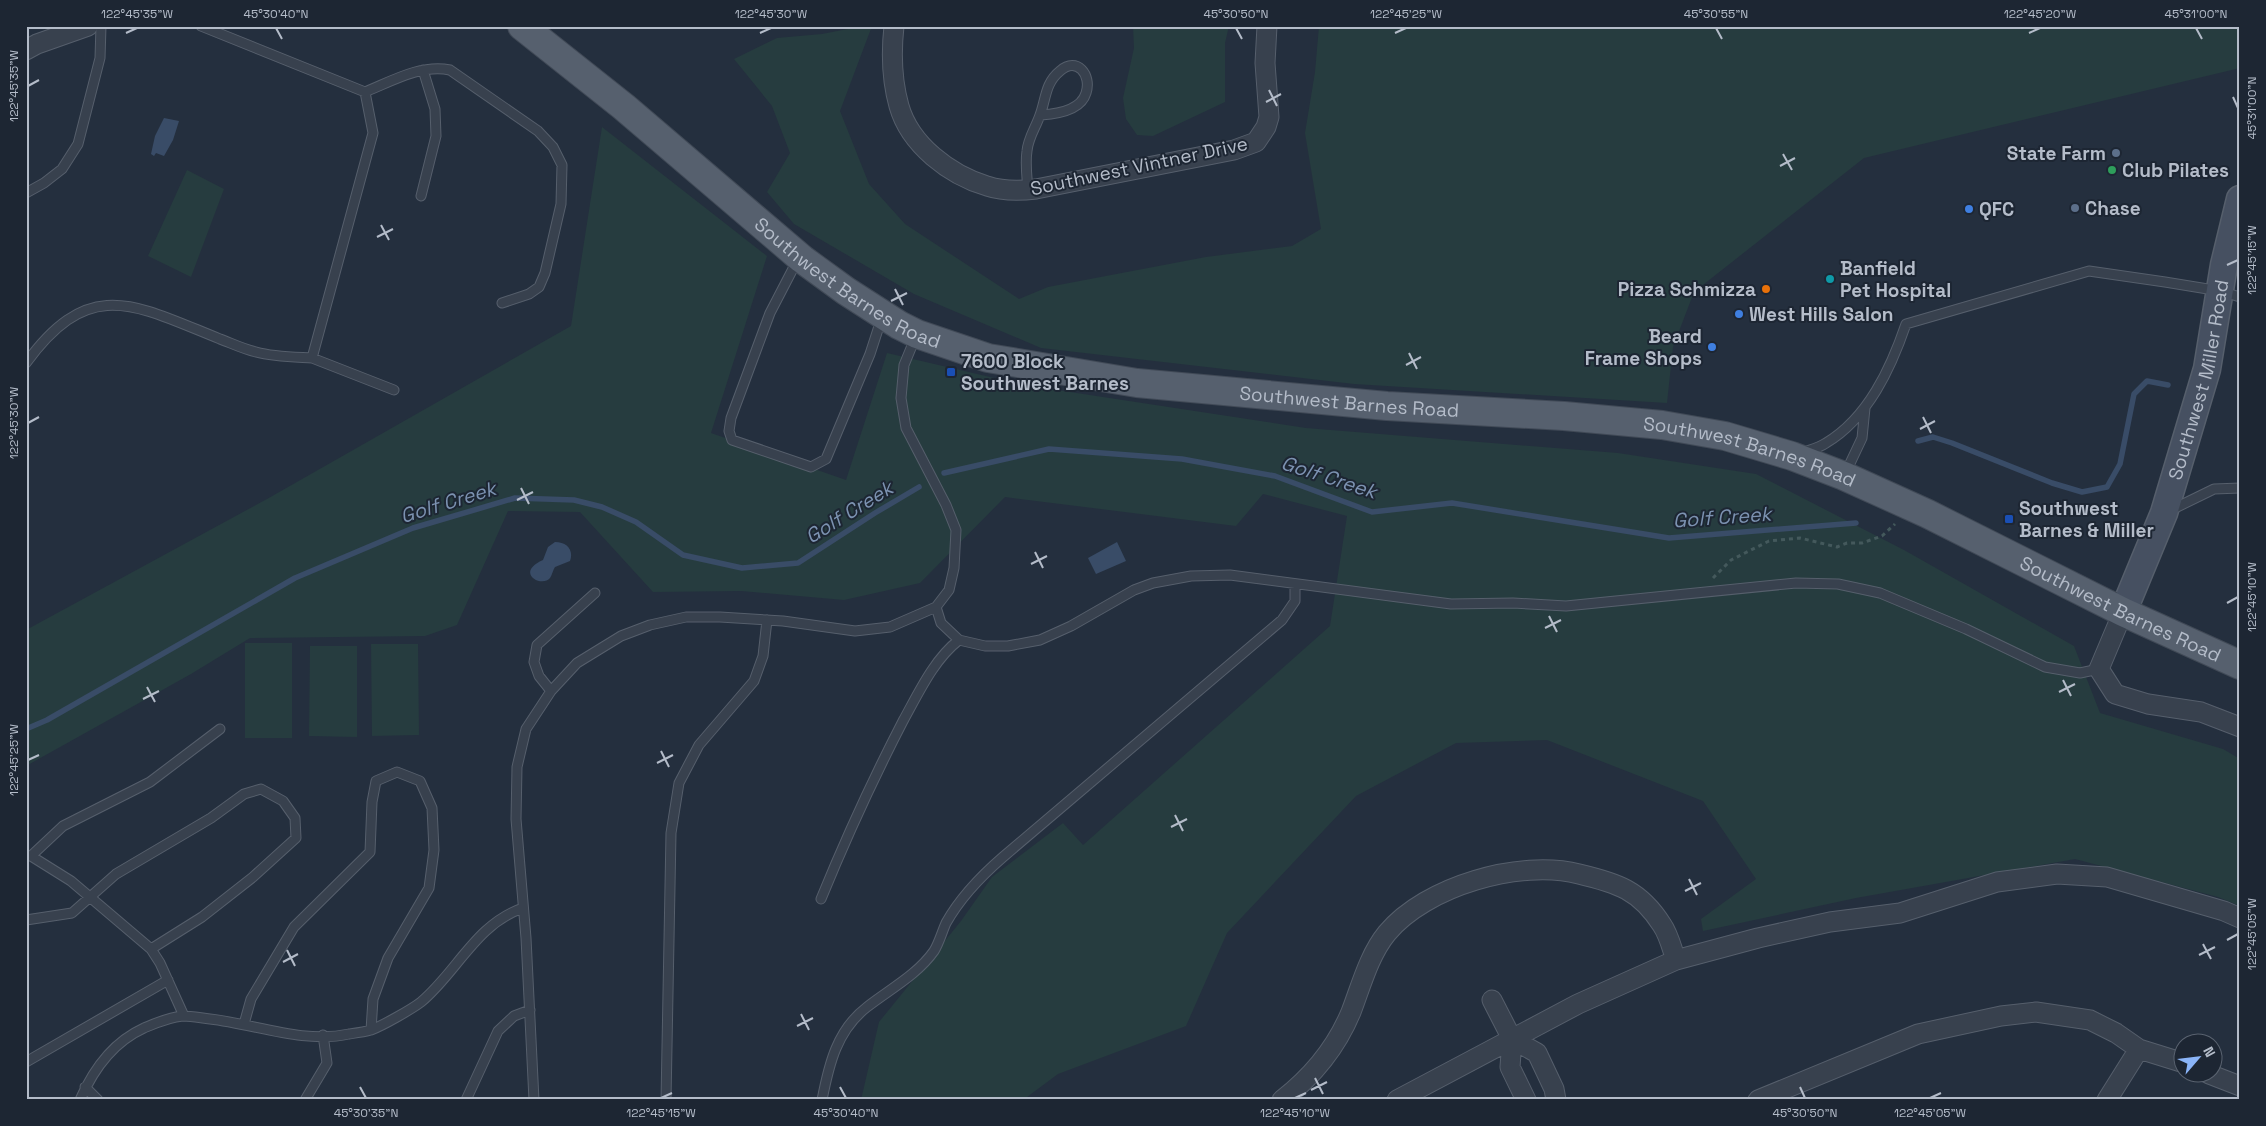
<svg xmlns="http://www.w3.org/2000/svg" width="2266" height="1126" font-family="'Space Grotesk',sans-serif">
	<rect width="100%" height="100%" fill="#242f3e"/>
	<path fill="#263c3f" d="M863,26H872L840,111L869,184L905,224L1019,299L1048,287L1206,257L1292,246L1321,229L1305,133L1315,72L1319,26H2240V68L1864,158L1694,292L1673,347L1667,403L1354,384L1041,348L914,294L794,224L767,192L790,153L772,106L734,59L777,38L822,34Z
		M1133,26H1229L1225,43V102L1153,136L1137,135L1126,119L1123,98L1134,48Z
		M602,127L767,256L711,433L846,480L887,353L1024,385L1306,428L1618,453L1756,474L1904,550L2074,646L2100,713L2223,749L2240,759V906L2218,897L2075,859L1856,898L1703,931L1701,919L1756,879L1703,801L1547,740L1456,743L1356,796L1227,933L1186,1026L1058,1074L1023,1100H861L879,1022L961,921L992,877L1063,823L1083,845L1330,626L1347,516L1263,494L1236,526L1005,497L920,583L844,600L741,591L653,592L580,512L508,511L457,625L425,636L250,638L191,674L26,766V630L267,499L571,326Z
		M187,170L224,189L191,277L148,256Z
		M245,643H292V738H245Z
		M371,644H418L419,735L372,736Z
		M310,646H357V737L309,736Z"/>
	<path fill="#394c67" d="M164,118L179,121L173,140L164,156L156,153L154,156L151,154L155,136Z
		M555,542C567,542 574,550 570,561L555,567C553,570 552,575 550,578C542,588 514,573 543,560L548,547Z
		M1117,542L1126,561L1096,574L1088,558Z"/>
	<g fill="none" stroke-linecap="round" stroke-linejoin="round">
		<path stroke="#394c67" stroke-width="5.5" d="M1918,441L1933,437L1952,443L2052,483L2082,492L2107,487L2120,464L2134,394L2147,381L2168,385
			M944,473L1049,449L1182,459L1275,476L1372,512L1452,503L1669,538L1856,523
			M26,729L47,720L295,578L413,528L515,498L574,500L602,507L636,522L683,555L742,568L798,563L875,513L919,487"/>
		<defs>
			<path id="service" d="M201,26L365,92C392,81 421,64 450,70L538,131L553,147L562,165L561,204L545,273L539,287L529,294L502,303
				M1028,190C1027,177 1025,164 1027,151C1028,138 1036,127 1040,115C1046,99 1045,83 1060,71C1077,56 1092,75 1086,93C1081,110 1057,114 1041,115
				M26,193L44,183L62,169L78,144L100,58L101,26
				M421,196L436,136L435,109L423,70
				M798,259L770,313L731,418L729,431L732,440L811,467L826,459L870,354L882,317
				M312,358L394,390
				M26,363C90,275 135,305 220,339C231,343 243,349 256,352C274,357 293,357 312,358L373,133L365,92
				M1801,453C1809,450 1819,448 1826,443C1868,418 1891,368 1906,324L2089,271L2165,282L2220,291L2240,297
				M1845,474L1862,438L1865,408
				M2171,510L2214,489L2240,488
				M936,607L941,623L959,640L985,646H1008L1040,640L1071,626L1134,590L1153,583L1191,576L1230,575L1451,604L1513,603L1566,606L1796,583L1838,584L1880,593L1966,629L2045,667L2080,673L2099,669
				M551,691L539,676L534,662L537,645L595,593
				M26,856H31L71,881L151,949L160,963L184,1016
				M31,856L63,826L150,782L220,729
				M821,899C846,838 873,779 903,721C918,694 934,659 959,640
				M26,920L72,913L116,874L211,818L244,794L261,789L283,801L295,818L296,838L253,877L202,917L151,949
				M244,1024L251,999L294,927L370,852L372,802L376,781L397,772L420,781L432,808L434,850L429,888L388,958L373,999L371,1030
				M26,1062L168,980
				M85,1087L98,1100
				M80,1100C93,1070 113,1042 144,1028C156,1023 169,1017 183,1016C192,1016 201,1018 210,1019C255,1024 303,1044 349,1034C356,1033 364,1032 371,1030C382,1026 412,1009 421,1002C457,972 476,924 523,908
				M305,1100L327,1063L323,1035
				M466,1100L498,1031L514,1016L530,1010
				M534,1100L526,938L516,819L517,767L526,729L551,691L577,663L621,636L650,625L686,617H720L783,621L855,631L890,627L936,607L949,590L954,568L956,530L946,505L906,428L901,398L904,365L916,336
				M666,1100L671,833L679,783L699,745L754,681L763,656L767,620
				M822,1100C829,1064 837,1030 867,1007C890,989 917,975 934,951C939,943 942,932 946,923C960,898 981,876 1003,857L1282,620L1295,601V584"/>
			<path id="minor" d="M894,26C891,53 892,81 899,106C910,145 950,175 987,186C1002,191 1020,191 1036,189L1234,150L1256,142L1266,127L1269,117L1265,63L1267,26
				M26,50L37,44L88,26
				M2123,612L2099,669L2115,694L2148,704L2201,712L2240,727
				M1492,1000L1512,1039
				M1512,1039L1537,1053L1554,1089L1556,1100
				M1512,1039L1510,1067L1526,1100
				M2209,1074L2240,1086
				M1282,1100C1313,1076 1336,1048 1351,1012C1361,986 1369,955 1387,933C1426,886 1520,859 1579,874C1617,883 1640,890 1662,925C1669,935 1672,949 1676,960
				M1397,1100L1578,1004L1676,960L1758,938L1830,922L1900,913L1997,882L2057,874L2107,877L2224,911L2240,918
				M1758,1100L1918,1034L2001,1016L2036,1012L2090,1020L2116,1033L2139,1049L2184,1063
				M2107,1100L2139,1049"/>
			<g id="secondary">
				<path id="s1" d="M2123,612L2164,513L2207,369L2224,265L2240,199"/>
			</g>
			<g id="primary">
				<path id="s2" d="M522,26L624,107L802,259L846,291L899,325L917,334L988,358L1137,383L1387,406L1564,416L1662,425L1725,436L1792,456L1844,476L1928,514L2123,612L2240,665"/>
			</g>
		</defs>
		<use href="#service" stroke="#565f6c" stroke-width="11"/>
		<use href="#minor" stroke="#565f6c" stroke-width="21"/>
		<use href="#secondary" stroke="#565f6c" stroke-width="29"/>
		<use href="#primary" stroke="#414a57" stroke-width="30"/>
		<path stroke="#44595c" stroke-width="3" stroke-dasharray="4 4" stroke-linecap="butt" d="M1713,578L1731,560L1769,541L1800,538L1837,547L1847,543H1862L1882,536L1895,524"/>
		<use href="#service" stroke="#38414e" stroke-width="9"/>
		<use href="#minor" stroke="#38414e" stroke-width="19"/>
		<use href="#secondary" stroke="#465061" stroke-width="26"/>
		<use href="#primary" stroke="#56606e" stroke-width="28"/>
	</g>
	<path fill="none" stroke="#b4bcc9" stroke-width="2" d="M276,28L282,39M1236,28L1242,39M1716,28L1722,39M2196,28L2202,39M126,33L137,28M760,33L771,28M1395,33L1406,28M2029,33L2040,28M28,86L39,80M1269,90L1277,106M2233,97L2238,108M1266,102L1281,94M1783,154L1792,170M1780,166L1795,158M381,225L389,240M377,237L393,229M2227,265L2238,260M895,289L903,305M891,301L907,293M1409,353L1417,369M1406,365L1421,357M1923,417L1931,433M28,423L39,417M1920,429L1935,421M521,488L529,504M517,500L533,492M1035,552L1043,568M1031,564L1047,556M2227,603L2238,597M1549,616L1557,632M1545,628L1561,620M2063,680L2071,696M147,687L155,702M2059,692L2075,684M143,699L159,691M661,751L669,767M28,760L39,755M657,763L673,755M1175,815L1183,831M1171,827L1187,819M1689,879L1697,895M1685,891L1701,883M2227,940L2238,934M2203,944L2211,959M287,950L295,966M2199,955L2215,947M283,962L298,954M801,1014L809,1030M797,1026L813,1018M1315,1078L1323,1094M360,1087L366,1098M840,1087L846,1098M1800,1087L1805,1098M1311,1090L1327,1082M661,1098L672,1093M1295,1098L1306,1093M1930,1098L1941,1093"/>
	<g fill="#5c6f8a" stroke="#1d2633" stroke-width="2">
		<circle cx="2116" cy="153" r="5"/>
		<circle cx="2075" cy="208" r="5"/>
	</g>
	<circle fill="#2e9e5b" stroke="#1d2633" stroke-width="2" cx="2112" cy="170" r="5"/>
	<g fill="#3f7fe0" stroke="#1d2633" stroke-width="2">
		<circle cx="1969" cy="209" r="5"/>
		<circle cx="1739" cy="314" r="5"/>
		<circle cx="1712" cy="347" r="5"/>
	</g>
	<circle fill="#0f9aa8" stroke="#1d2633" stroke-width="2" cx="1830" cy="279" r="5"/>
	<circle fill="#e8710a" stroke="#1d2633" stroke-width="2" cx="1766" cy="289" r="5"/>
	<g fill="#1a4fb4" stroke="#1d2633" stroke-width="2">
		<rect x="946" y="367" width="10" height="10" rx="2.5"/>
		<rect x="2004" y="514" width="10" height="10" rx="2.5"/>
	</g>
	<g text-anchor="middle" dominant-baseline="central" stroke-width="4" stroke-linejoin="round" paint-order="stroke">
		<g font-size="19" font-weight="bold" fill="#b4bcc9" stroke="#1d2633" text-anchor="start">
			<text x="2106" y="153" text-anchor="end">State Farm</text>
			<text x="2122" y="170">Club Pilates</text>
			<text x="2085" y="208">Chase</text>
			<text x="1979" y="209">QFC</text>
			<text x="1840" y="268">Banfield<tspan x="1840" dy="22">Pet Hospital</tspan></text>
			<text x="1756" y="289" text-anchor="end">Pizza Schmizza</text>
			<text x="1749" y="314">West Hills Salon</text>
			<text x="1702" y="336" text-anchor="end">Beard<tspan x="1702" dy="22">Frame Shops</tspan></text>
			<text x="961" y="361">7600 Block<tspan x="961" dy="22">Southwest Barnes</tspan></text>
			<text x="2019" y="508">Southwest<tspan x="2019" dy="22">Barnes &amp; Miller</tspan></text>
		</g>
		<g font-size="19" fill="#b4bcc9" stroke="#1d2633">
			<text transform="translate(1139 166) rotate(-12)">Southwest Vintner Drive</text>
			<text stroke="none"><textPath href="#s2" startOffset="416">Southwest Barnes Road</textPath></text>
			<text stroke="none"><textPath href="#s1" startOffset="245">Southwest Miller Road</textPath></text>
			<text stroke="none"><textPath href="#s2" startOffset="941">Southwest Barnes Road</textPath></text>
			<text stroke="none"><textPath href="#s2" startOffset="1346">Southwest Barnes Road</textPath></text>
			<text stroke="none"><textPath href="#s2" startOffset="1751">Southwest Barnes Road</textPath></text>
		</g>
		<g font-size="20" font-style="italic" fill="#7c92b1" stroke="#1d2633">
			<text transform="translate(1329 477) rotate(18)">Golf Creek</text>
			<text transform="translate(448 502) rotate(-17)">Golf Creek</text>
			<text transform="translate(849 512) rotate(-32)">Golf Creek</text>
			<text transform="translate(1722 517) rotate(-4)">Golf Creek</text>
		</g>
	</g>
	<rect width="2266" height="1126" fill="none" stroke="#1d2633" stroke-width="55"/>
	<g transform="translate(2198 1058) rotate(62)"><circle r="24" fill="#1d2633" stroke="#59626f"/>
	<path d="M0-4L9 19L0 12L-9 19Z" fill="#8ab4f8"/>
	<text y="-8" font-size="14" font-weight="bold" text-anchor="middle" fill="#b4bcc9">N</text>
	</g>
	<rect x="28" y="28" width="2210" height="1070" fill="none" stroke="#b4bcc9" stroke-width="2"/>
	<g font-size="12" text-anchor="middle" fill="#b4bcc9">
		<text x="137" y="18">122°45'35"W</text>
		<text x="276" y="18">45°30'40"N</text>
		<text x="771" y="18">122°45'30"W</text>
		<text x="1236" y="18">45°30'50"N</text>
		<text x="1406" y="18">122°45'25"W</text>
		<text x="1716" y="18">45°30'55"N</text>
		<text x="2040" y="18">122°45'20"W</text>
		<text x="2196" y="18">45°31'00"N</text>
		<text transform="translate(14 86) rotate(-90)" y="4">122°45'35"W</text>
		<text transform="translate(2252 108) rotate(-90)" y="4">45°31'00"N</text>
		<text transform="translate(2252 260) rotate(-90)" y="4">122°45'15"W</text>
		<text transform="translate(14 423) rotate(-90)" y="4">122°45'30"W</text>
		<text transform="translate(2252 597) rotate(-90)" y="4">122°45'10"W</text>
		<text transform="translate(14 760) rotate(-90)" y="4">122°45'25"W</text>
		<text transform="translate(2252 934) rotate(-90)" y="4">122°45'05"W</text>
		<text x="366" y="1117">45°30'35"N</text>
		<text x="661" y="1117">122°45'15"W</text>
		<text x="846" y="1117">45°30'40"N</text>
		<text x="1295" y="1117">122°45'10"W</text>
		<text x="1805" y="1117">45°30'50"N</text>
		<text x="1930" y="1117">122°45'05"W</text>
	</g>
</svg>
